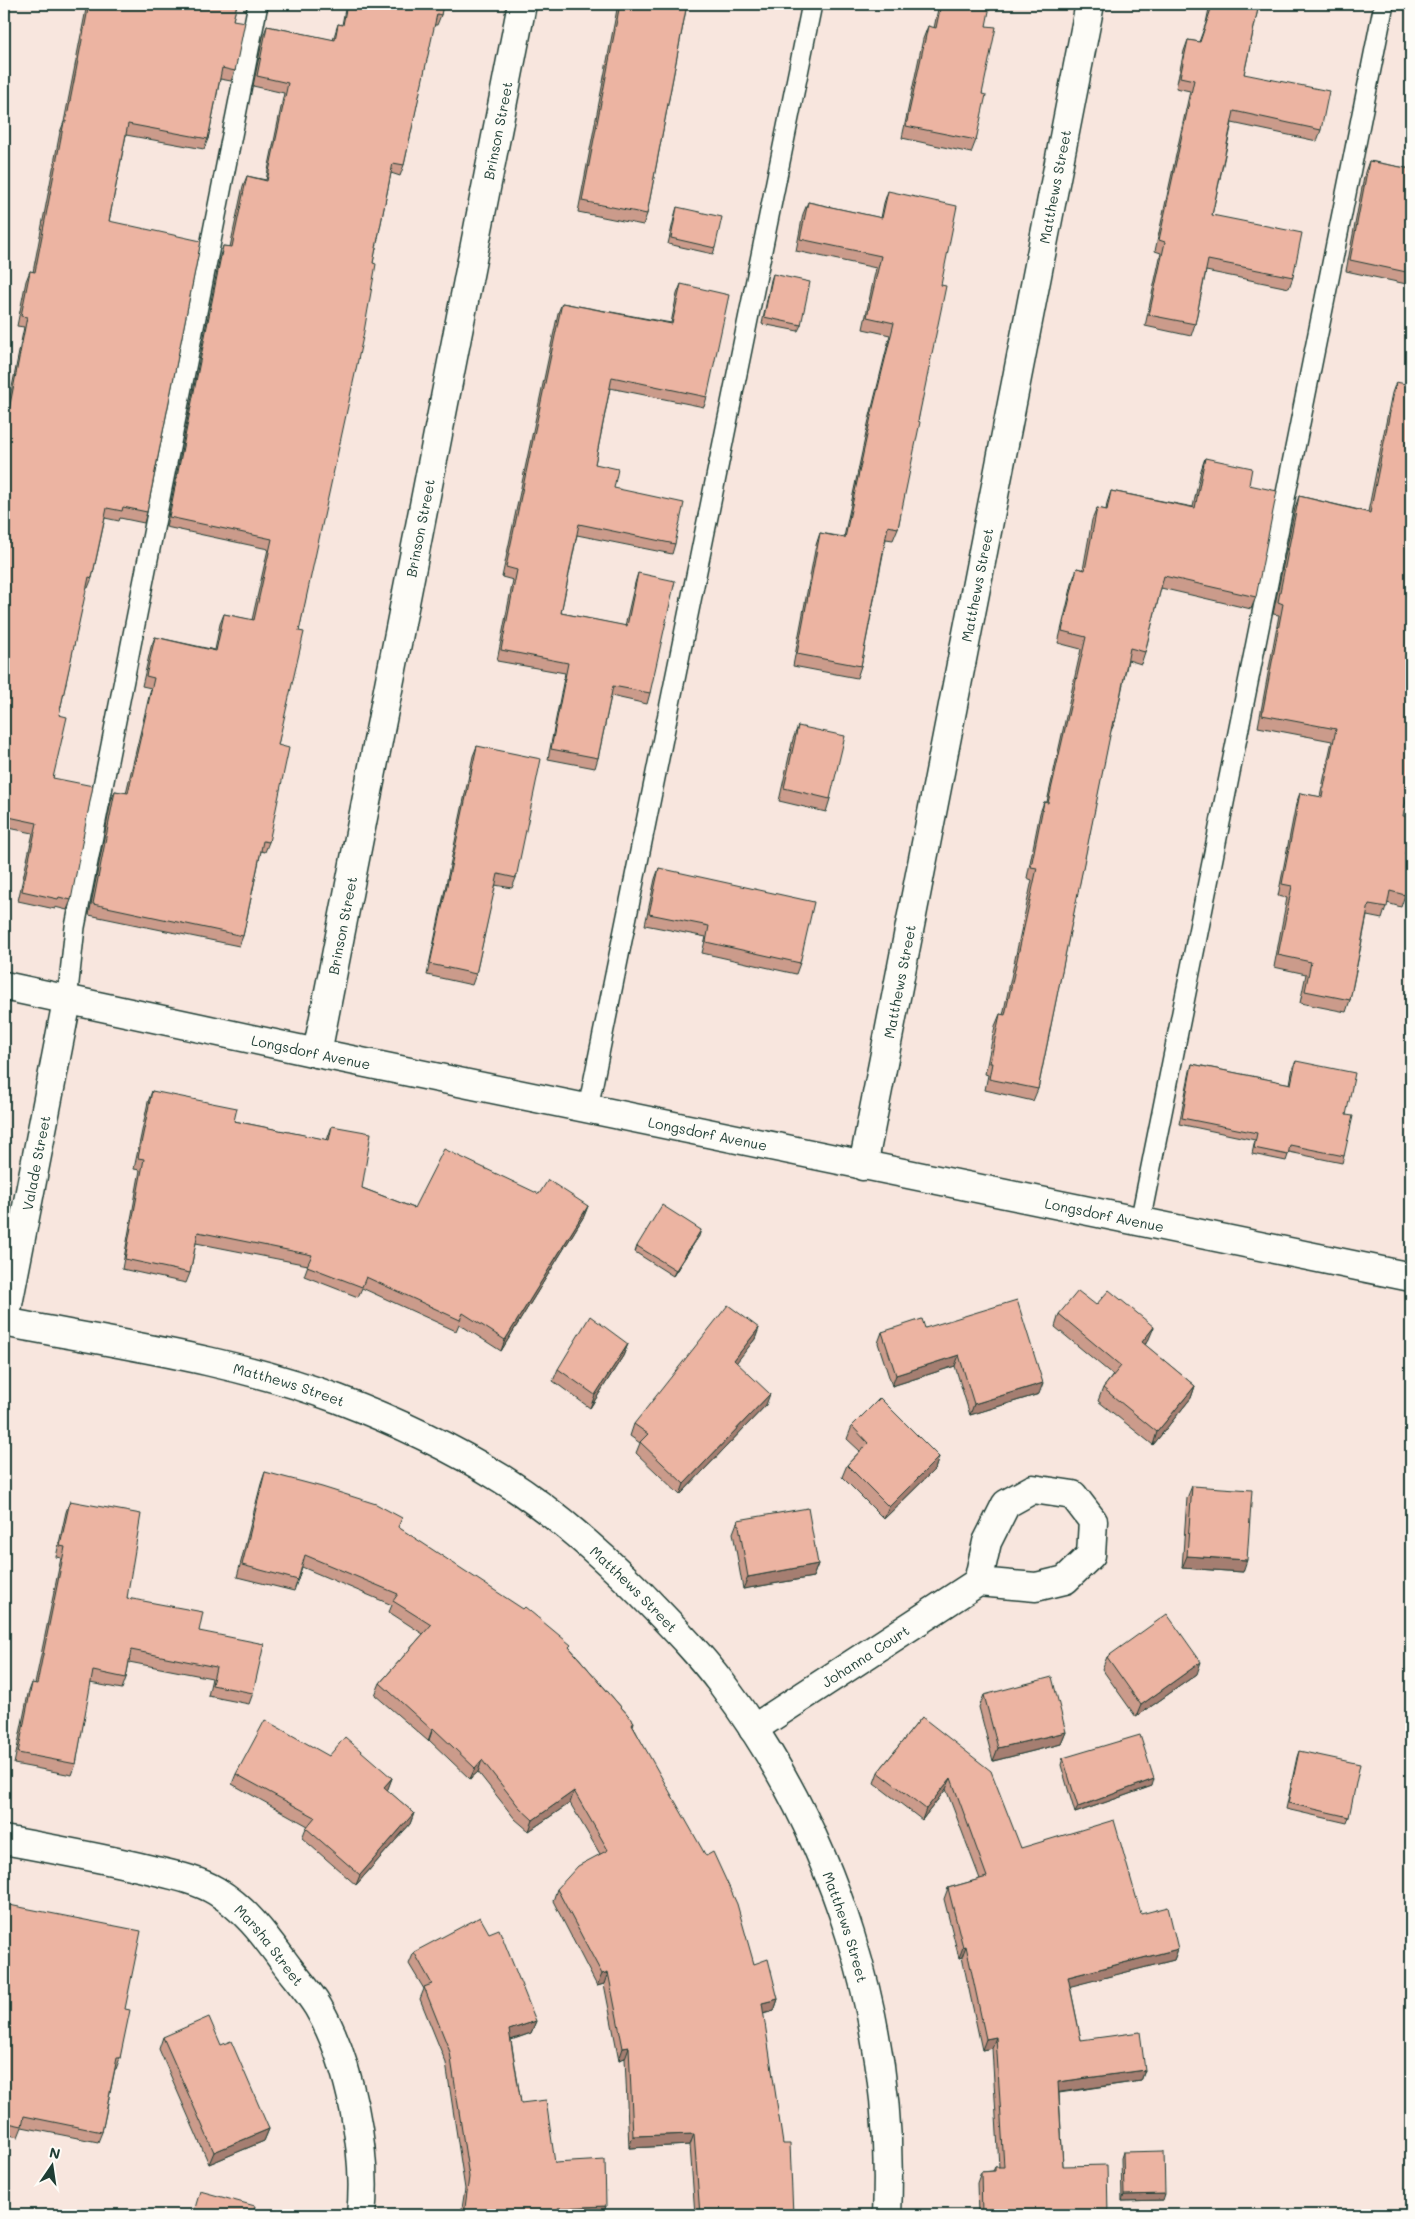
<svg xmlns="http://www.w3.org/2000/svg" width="1415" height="2219" font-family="Mali,sans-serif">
	<rect width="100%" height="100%" fill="#f8e6de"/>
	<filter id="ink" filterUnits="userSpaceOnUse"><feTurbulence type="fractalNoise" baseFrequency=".02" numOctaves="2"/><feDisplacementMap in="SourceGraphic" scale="10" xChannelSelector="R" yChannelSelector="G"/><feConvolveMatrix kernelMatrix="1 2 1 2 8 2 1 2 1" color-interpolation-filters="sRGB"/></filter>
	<g filter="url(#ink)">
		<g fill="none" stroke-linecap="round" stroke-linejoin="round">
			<defs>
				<path id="service" d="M67,1001L75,927L258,4
					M588,1108L812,4
					M1140,1222L1384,4"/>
				<g id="minor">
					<path id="s1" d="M4,986L317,1053L1411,1277"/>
					<path id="s2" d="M317,1053L522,4"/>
					<path id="s3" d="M863,1166L1090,4"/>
					<path id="s4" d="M4,1322C117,1344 231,1359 338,1399C393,1420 452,1448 502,1479C553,1511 599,1552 642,1595C670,1624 698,1652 722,1684C835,1834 896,2027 887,2215"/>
					<path id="s5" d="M4,1325L67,1001"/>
					<path id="s6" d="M753,1729L978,1582L1036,1587L1065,1580L1091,1555L1093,1521L1073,1495L1033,1489L1006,1504L987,1542L978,1582"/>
					<path id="s7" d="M4,1840C53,1849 103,1858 152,1870C173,1875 198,1880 216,1891C244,1908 263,1933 282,1959C293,1975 308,1990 318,2007C350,2061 368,2154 361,2215"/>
				</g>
			</defs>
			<use href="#service" stroke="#1f3d34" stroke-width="22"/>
			<use href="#minor" stroke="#1f3d34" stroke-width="31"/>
			<use href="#service" stroke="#fdfcf7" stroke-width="19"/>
			<use href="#minor" stroke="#fdfcf7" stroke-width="28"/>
		</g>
		<path fill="#cb9b8b" stroke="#1f3d34" d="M87,4H237L233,20L235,71L231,81L220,79L208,139L204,149L126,135L109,221L147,512L144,523L120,518L119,521L105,518L92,578L88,588H86L59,715L53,778L71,900L67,910L55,907V909L18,901L33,833L4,827V427L24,327L17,326L26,281L30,271L33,272L60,132L64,122Z
			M346,4H443L441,15L437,25H434L404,165L400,176L391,173L299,631L278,745L269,842L265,852L261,851L243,936L239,946L89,915L111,801L115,791L126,793L151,688L142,686L151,647L155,637L215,650L220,624L224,614L252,620L268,549L166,527L220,256L223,246L230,247L243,186L247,176L266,180L284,93L253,86L263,37L267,26L333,40L338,24L342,25Z
			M618,4H687L647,214L643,225L578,212Z
			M940,4H981L986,26L982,94L976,140L971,153L902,138L923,39L928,26L934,28L938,9Z
			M1210,4H1259L1244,74L1321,130L1317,141L1232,123L1212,215L1293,277L1289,288L1206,271L1195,324L1191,336L1145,326L1161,253L1155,251L1190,91L1176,88L1184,51L1188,40L1199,42L1206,23Z
			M1369,161L1411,169V285L1346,271L1365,172Z
			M888,191L941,285L918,421L898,528L893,540L886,539L861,666L857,678L793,666L816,545L820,533L844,537L868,424L890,335L863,329L876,268L796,251L803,214L808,202L881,218L884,203Z
			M677,207L715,248L713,254L668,244L675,214Z
			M773,274L801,325L798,331L762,324L771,280Z
			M681,284L707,397L704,407L610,388L595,464L614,488L675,544L672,554L577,535L561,613L625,626L635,583L638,573L650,693L647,704L611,696L598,758L595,768L548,759L565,673L497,661L513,580L502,577L558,313L562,303L671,323L677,294Z
			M1396,382L1405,789L1403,816L1405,895L1401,907L1387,903L1382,919L1367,916L1350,1000L1346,1012L1300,1003L1306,974L1274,967L1287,898L1278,896L1296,804L1300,793L1320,797L1332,741L1258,727L1279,615L1273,614L1295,508L1299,496L1368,512L1392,393Z
			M1205,458L1249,485L1256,597L1251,609L1161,588L1145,652L1141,664L1128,660L1115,722L1110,733L1038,1089L1033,1101L985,1090L988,1075L985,1074L995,1026L1000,1014L1003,1015L1032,880L1027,878L1040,813L1044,802H1047L1081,649L1058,643L1073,580L1077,568L1083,570L1092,520L1097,508L1106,510L1107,503L1111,491L1193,507L1201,470Z
			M798,726L830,799L826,812L779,801L793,739Z
			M477,746L516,878L512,888L495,885L476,974L472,985L427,975L473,756Z
			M659,868L800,963L796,974L702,953L706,937L645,925L655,879Z
			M1296,1061L1346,1115L1344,1156L1342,1163L1289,1152L1286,1161L1252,1154L1255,1140L1179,1124L1190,1071L1192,1064L1290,1084L1293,1067Z
			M152,1091L234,1121L327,1140L332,1126L362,1188L414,1208L539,1194L588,1206L584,1216L501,1351L459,1324L456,1331L362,1288L358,1297L304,1276L308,1265L196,1243L190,1273L186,1283L122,1269L140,1170L134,1169L148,1102Z
			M699,1236L673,1276L635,1252L637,1246Z
			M1096,1305L1149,1339L1145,1345L1195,1386L1191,1398L1153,1445L1098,1401L1103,1388L1113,1375L1055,1327L1059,1314Z
			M759,1328L755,1339L736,1362L766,1405L680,1495L636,1453L640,1443L630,1436L634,1424Z
			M925,1328L1039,1394L970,1415L955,1366L892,1386L878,1343L882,1332Z
			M628,1344L623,1356L590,1408L553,1381L558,1369Z
			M852,1426L939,1457L935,1469L884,1519L842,1477L847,1465L860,1451L847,1439Z
			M265,1472L399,1528L570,1648L634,1722L633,1726L754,1964L778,1999L774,2011L763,2014L793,2215H695L690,2145L629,2148L625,2058L619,2060L604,1984L597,1986L553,1901L557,1889L600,1854L570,1803L529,1831L515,1819L478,1772L470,1779L429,1740L428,1741L375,1695L380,1683L423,1634L389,1612L392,1605L302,1567L294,1591L237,1577L261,1484Z
			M1192,1486L1243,1572L1182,1568L1187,1498Z
			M70,1501L127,1598L199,1631L253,1693L249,1704L208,1696L212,1678L129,1662L126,1678L122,1689L90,1683L76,1764L72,1775L14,1764L28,1694L32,1683L35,1684L61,1558L56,1557L66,1512Z
			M738,1520L818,1564L813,1577L743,1589L733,1533Z
			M1107,1657L1197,1674L1136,1717L1102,1669Z
			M984,1695L1066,1732L1061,1744L993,1761L979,1707Z
			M922,1717L1021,1848L1141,1914L1178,1949L1174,1960L1070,1986L1081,2040L1145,2070L1141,2081L1059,2093L1063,2166L1108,2215H978L977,2183L981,2172L993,2171L995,2167H999L992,2048L982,2050L962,1957L959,1958L944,1899L948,1888L980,1879L946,1789L922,1820L874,1783L878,1772Z
			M1299,1751L1349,1817L1347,1823L1286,1809L1297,1757Z
			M329,1756L392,1778L387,1790L414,1813L410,1824L356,1885L302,1838L306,1828L308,1826L232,1784L236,1774Z
			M1063,1758L1152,1786L1075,1813L1061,1765Z
			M4,1904L125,2009L120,2058L116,2069H115L102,2132L98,2142L22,2127L18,2137L5,2134Z
			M414,1952L536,2021L531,2033L511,2040L521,2103L555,2163L606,2206L603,2215H461L465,2189L446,2063L420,1999L424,1989L409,1964Z
			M163,2037L221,2045L269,2129L264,2141L209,2164L159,2049Z
			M1123,2152L1163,2200L1122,2201L1121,2158Z"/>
		<path fill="#a57e71" stroke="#1f3d34" d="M588,1206L584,1216L501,1351L505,1340Z
			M701,1230L699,1236L673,1276L676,1270Z
			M1154,1327L1149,1339L1137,1355L1142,1342Z
			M759,1328L755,1339L730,1371L734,1360Z
			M628,1344L623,1356L590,1408L595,1395Z
			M959,1355L955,1366L892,1386L896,1375Z
			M1043,1383L1039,1394L970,1415L974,1404Z
			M1195,1386L1191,1398L1153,1445L1157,1432Z
			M770,1394L766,1405L680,1495L684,1484Z
			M939,1457L935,1469L884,1519L889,1507Z
			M1187,1556L1247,1560L1243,1572L1182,1568Z
			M818,1564L813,1577L743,1589L748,1577Z
			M1201,1662L1197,1674L1136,1717L1141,1705Z
			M433,1728L429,1740L428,1741L432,1730Z
			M1066,1732L1061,1744L993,1761L998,1748Z
			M482,1760L478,1772L470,1779L475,1768Z
			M392,1778L388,1789L380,1798L384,1787Z
			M951,1778L946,1789L922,1820L926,1809Z
			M1154,1779L1152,1786L1075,1813L1078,1807Z
			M574,1791L570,1803L529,1831L533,1820Z
			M414,1813L410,1824L356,1885L360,1875Z
			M966,1946L962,1957L959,1958L963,1947Z
			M1178,1949L1174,1960L1064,1988L1068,1977Z
			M608,1972L604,1984L597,1986L602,1974Z
			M778,1999L774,2011L757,2015L762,2003Z
			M536,2021L531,2033L505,2042L509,2030Z
			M996,2037L992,2048L982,2050L986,2039Z
			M629,2047L625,2058L619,2060L623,2048Z
			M1145,2070L1141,2081L1054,2093L1058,2082Z
			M269,2129L264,2141L209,2164L214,2152Z
			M694,2134L690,2145L629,2148L633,2136Z
			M1165,2194L1163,2200L1122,2201L1124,2195Z
			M606,2206L603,2215H555L558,2208Z"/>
		<path fill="#ecb4a2" stroke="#1f3d34" d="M89,4H237L233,20L245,22L235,71L222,68L208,139L128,124L109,221L201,241L147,512L123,507L122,511L107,508L92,578L89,577L59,715L67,717L53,778L93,786L71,900L59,897L58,899L22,891L37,823L4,816V436L27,317L21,316L30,271L35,272L64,122H66Z
			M347,4H443L441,15L437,14L404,165L393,163L373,263L376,264L363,337L299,631L304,632L278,745L289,748L269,842L263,841L243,936L93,904L115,791L128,793L154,678L146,676L155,637L216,651L224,614L254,620L272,539L169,517L223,246L232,247L247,176L267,181L288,83L257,76L267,26L335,40L338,24L343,25Z
			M620,4H687L647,214L582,201Z
			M941,4H981L990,6L986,26L996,27L982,94L986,95L976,140L906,126L928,26L936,28Z
			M1212,4H1259L1244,74L1329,91L1321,130L1234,111L1212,215L1302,233L1293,277L1208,260L1195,324L1149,315L1165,242L1159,240L1194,80L1180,77L1188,40L1200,42L1210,12Z
			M1369,161L1411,169V273L1350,260Z
			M888,191L957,206L941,285L946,286L918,421L920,422L898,528L888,526L861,666L797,654L820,533L845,538L872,412L894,323L867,317L881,256L800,239L808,202L882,218Z
			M677,207L722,217L715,248L671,238Z
			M773,274L810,282L801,325L764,317Z
			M681,284L729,295L707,397L612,377L595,464L618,469L614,488L684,503L675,544L579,524L561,613L627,626L638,573L675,581L650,693L613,686L598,758L551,749L568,663L501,650L517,570L506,567L562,303L672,324Z
			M1396,382L1411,385V763L1405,789L1408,790L1403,816L1411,817V822L1405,854L1411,856V865L1405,895L1390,891L1387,907L1369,904L1350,1000L1305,991L1311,962L1278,955L1292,886L1282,884L1300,793L1322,797L1336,729L1262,715L1283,604L1278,602L1299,496L1370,513Z
			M1205,458L1252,468L1249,485L1277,491L1256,597L1164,576L1145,652L1130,648L1115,722L1113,721L1038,1089L989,1079L992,1063H990L1000,1014L1005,1015L1037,868L1031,867L1044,802L1048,803L1086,637L1062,631L1077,568L1085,570L1097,508L1107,510L1111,491L1195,508Z
			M798,726L845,736L830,799L784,788Z
			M477,746L541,759L516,878L498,874L476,974L430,964Z
			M659,868L814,902L800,963L706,942L709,926L649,914Z
			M1296,1061L1355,1073L1346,1115L1353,1116L1344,1156L1290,1145L1288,1155L1254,1148L1257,1133L1182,1118L1192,1064L1291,1084Z
			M152,1091L237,1108L234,1121L329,1140L332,1126L371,1133L362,1188L414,1208L444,1149L539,1194L548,1180L588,1206L505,1340L463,1313L460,1320L366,1277L362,1287L307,1266L312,1255L198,1232L190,1273L125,1259L144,1159L138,1158Z
			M662,1205L701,1230L676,1270L637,1246Z
			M1109,1290L1154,1327L1142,1342L1195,1386L1157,1432L1103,1388L1121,1366L1059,1314L1078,1291L1096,1305Z
			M1017,1300L1043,1383L974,1404L959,1355L896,1375L882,1332L922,1319L925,1328Z
			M728,1305L759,1328L734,1360L770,1394L684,1484L640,1442L648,1434L634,1424Z
			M590,1316L628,1344L595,1395L558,1369Z
			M880,1398L939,1457L889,1507L847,1465L868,1443L852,1426Z
			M265,1472L322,1487L376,1504L402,1518L398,1527L523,1609L525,1607L571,1645L569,1647L634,1722L632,1725L706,1856L713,1852L737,1904L754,1964L768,1959L778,1999L762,2003L783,2144H790L793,2215H700L694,2134L633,2136L629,2047L623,2048L608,1972L602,1974L557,1889L578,1866L608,1850L574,1791L533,1820L519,1807L482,1760L475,1768L433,1728L432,1730L380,1683L431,1625L393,1601L398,1594L305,1555L298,1580L242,1565Z
			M1192,1486L1252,1490L1247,1560L1187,1556Z
			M70,1501L141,1514L127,1598L203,1612L199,1631L264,1644L253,1693L212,1685L216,1667L131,1650L126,1678L93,1671L76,1764L18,1753L32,1683L37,1684L65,1547L60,1546Z
			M808,1508L818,1564L748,1577L738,1520Z
			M1167,1614L1201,1662L1141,1705L1107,1657Z
			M1052,1677L1066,1732L998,1748L984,1695Z
			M922,1717L991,1771L1021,1848L1114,1820L1141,1914L1168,1907L1178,1949L1068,1977L1081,2040L1140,2032L1145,2070L1058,2082L1063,2166L1107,2165L1108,2215H982L981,2172L995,2171V2167H1004L996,2037L986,2039L966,1946L963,1947L948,1888L987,1877L951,1778L926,1809L878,1772Z
			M265,1720L329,1756L345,1737L392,1778L384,1787L414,1813L360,1875L306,1828L315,1817L236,1774Z
			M1140,1735L1154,1779L1078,1807L1063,1758Z
			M1299,1751L1360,1764L1349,1817L1288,1803Z
			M4,1904L141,1931L125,2009L130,2010L120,2058H117L102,2132L24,2116L22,2126L8,2123L4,2142Z
			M480,1917L489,1933L499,1929L536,2021L509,2030L521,2103L546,2100L555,2163L605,2160L606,2206L558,2208L557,2215H464L469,2177L450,2052L424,1987L432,1984L414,1952Z
			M209,2017L221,2045L231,2041L269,2129L214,2152L163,2037Z
			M1164,2151L1165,2194L1124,2195L1123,2152Z
			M4,2191L8,2192L4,2214Z
			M200,2191L255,2206L253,2215H193Z"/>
	</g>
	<g text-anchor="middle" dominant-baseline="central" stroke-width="4" stroke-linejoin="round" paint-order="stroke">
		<g font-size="14" fill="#1f3d34" stroke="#fdfcf7">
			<text stroke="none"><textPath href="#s2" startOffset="940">Brinson Street</textPath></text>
			<text stroke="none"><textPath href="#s3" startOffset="998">Matthews Street</textPath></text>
			<text stroke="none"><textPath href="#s2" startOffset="535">Brinson Street</textPath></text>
			<text stroke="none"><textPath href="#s3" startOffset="592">Matthews Street</textPath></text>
			<text stroke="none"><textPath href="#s2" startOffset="130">Brinson Street</textPath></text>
			<text stroke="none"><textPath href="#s3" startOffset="188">Matthews Street</textPath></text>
			<text stroke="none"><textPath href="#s1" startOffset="314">Longsdorf Avenue</textPath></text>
			<text stroke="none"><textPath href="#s1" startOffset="719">Longsdorf Avenue</textPath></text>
			<text stroke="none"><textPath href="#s5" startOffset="165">Valade Street</textPath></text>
			<text stroke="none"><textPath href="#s1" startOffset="1124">Longsdorf Avenue</textPath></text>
			<text stroke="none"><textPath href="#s4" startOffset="292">Matthews Street</textPath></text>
			<text stroke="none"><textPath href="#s4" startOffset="698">Matthews Street</textPath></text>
			<text stroke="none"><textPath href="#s6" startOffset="134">Johanna Court</textPath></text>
			<text stroke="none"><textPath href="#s4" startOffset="1102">Matthews Street</textPath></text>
			<text stroke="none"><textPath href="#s7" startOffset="295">Marsha Street</textPath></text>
		</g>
	</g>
	<rect width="1415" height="2219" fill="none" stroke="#fdfcf7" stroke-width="20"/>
	<rect x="10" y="10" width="1395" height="2199" fill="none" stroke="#1f3d34" stroke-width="2" filter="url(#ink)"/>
	<g transform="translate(52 2166) rotate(13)" stroke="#fdfcf7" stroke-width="4" paint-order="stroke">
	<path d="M0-4L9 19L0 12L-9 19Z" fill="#1f3d34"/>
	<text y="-8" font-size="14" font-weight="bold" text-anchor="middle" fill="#1f3d34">N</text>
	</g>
</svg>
